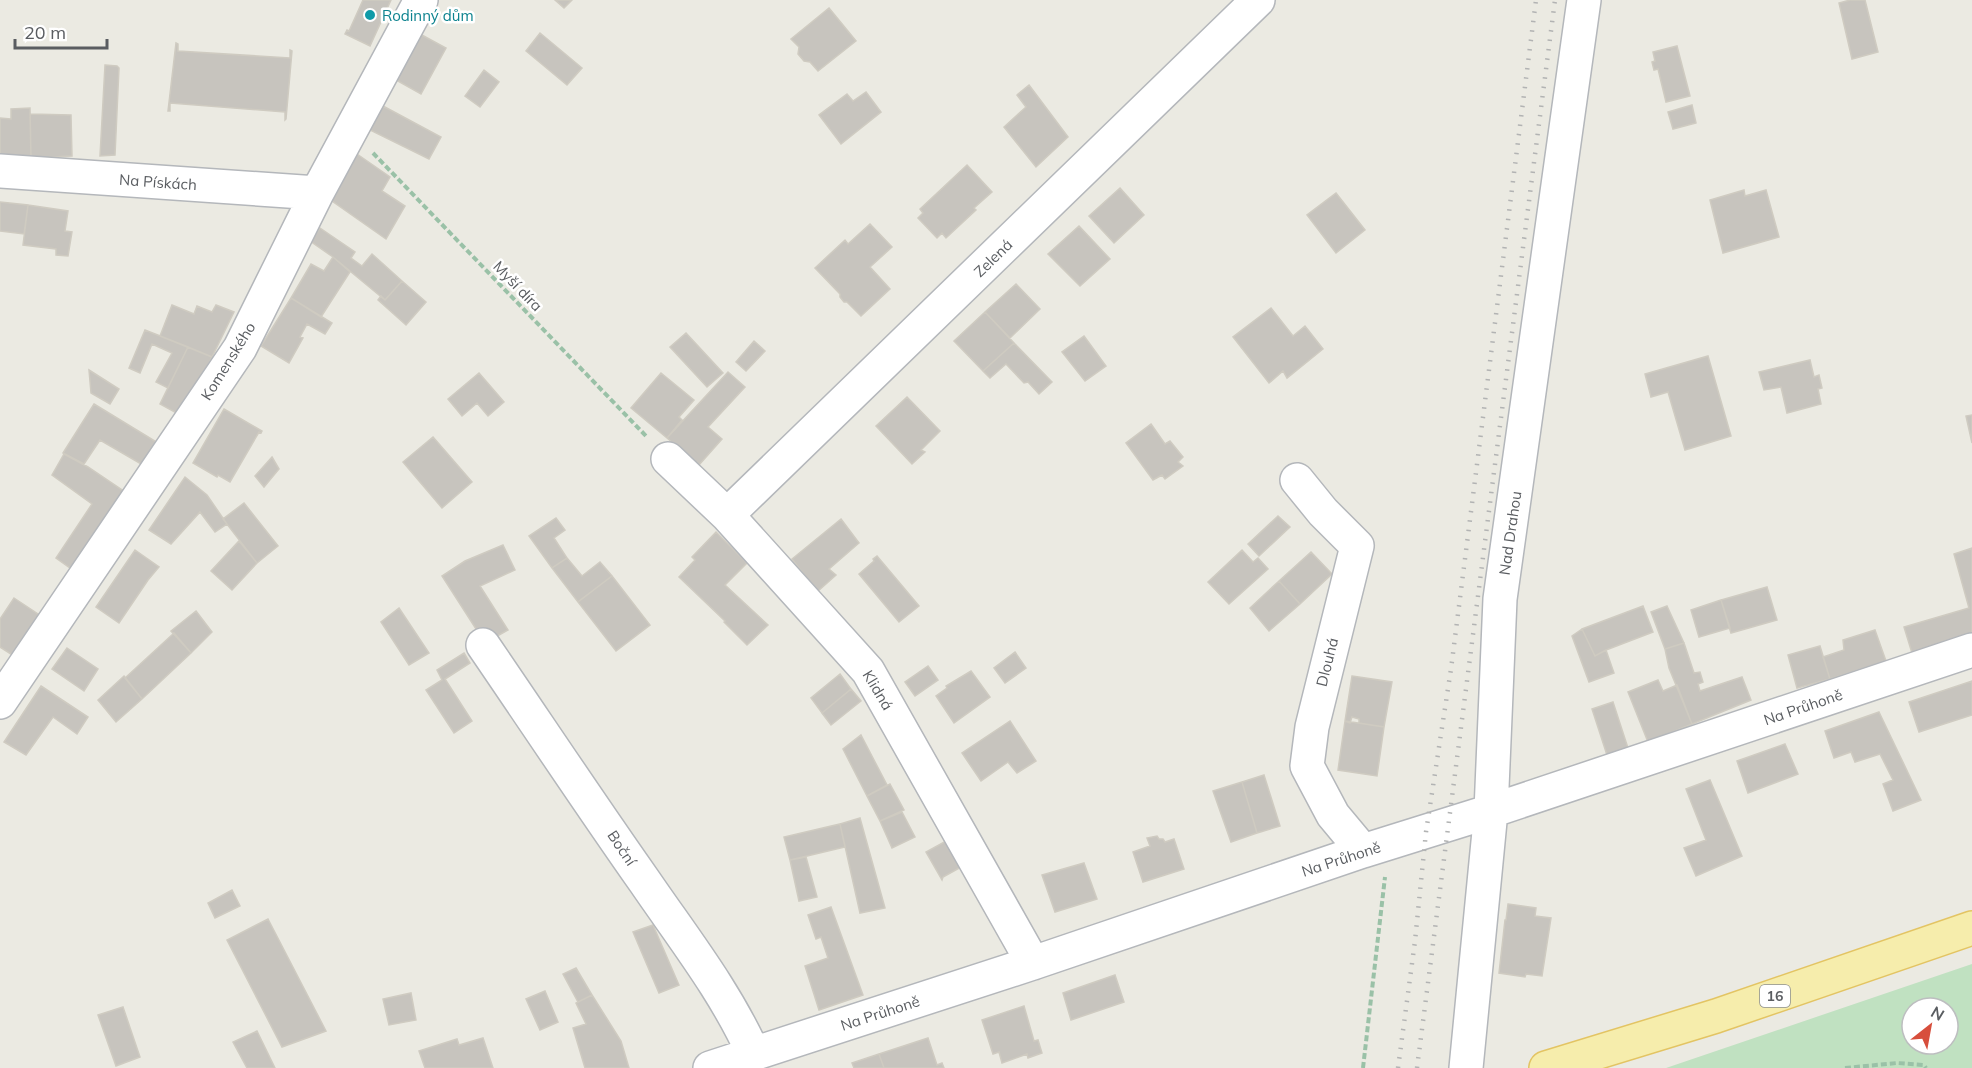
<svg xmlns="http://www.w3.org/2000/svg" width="1972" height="1068" font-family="Mulish,sans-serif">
	<rect width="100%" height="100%" fill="#ebeae2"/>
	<path fill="#c0e1c1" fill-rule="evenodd" d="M1972,964V1068H1666ZM1912,1008H1948V1044H1912Z"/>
	<path fill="#c7c4be" stroke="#cfcbc1" stroke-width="1.5" d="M363,0H391L370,46L345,34L347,30L349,31Z
		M555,0H572L564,8Z
		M1850,0H1865L1878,52L1852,59L1839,3Z
		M829,8L856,41L818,71L810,62L804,61L798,54L799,47L791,39Z
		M540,33L582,68L567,85L526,51Z
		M420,34L446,48L421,94L396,80Z
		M176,43L178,44V51L290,58V50L292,51L286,119L285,120V112L170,103V111H168Z
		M1677,46L1690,96L1666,102L1658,69L1654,70L1652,62L1655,61L1653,52Z
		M105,65L117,66L119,68L115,155L100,156Z
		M484,70L499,82L480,107L465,96Z
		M1029,85L1068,137L1036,167L1004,127L1026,107L1017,95Z
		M866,92L881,112L841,144L819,115L847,94L853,101Z
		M1692,105L1696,123L1673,129L1668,112Z
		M383,106L441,137L429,159L370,130Z
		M30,108L31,158L0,156V118L11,119V109Z
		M30,114L71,115L72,156L31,158Z
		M357,154L390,177L382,191L405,206L386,239L332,201Z
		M967,165L992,192L974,208L976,210L946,238L942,233L937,238L918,218L923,213L920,209Z
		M1120,188L1144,215L1114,243L1089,216Z
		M1744,190L1745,196L1766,190L1779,237L1723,253L1710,200Z
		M1336,193L1365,230L1336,253L1307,215Z
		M0,202L28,205L24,234L0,231Z
		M28,205L68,211L65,231L72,232L68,256L56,255V249L23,245Z
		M870,224L892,247L870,267L890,289L861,316L847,302H844L840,297V294L815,268L845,240L848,244Z
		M1079,226L1110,259L1080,286L1048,254Z
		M320,228L355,252L351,258L362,266L372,254L402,281L385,300L333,257L307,239L311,240Z
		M333,257L350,272L321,317L291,298L311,264L324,271Z
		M402,281L426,302L406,325L378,300L381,296L385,300Z
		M1016,284L1040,309L1010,338L985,312Z
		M291,298L332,323L325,334L307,324L300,337L303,338L289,363L261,346Z
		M172,305L194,314L197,306L212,312L216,305L234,312L212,357L160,336Z
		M1271,308L1293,336L1305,326L1323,349L1287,378L1283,371L1269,383L1233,337Z
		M985,312L1014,343L983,371L954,341Z
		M145,330L188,347L168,388L156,382L172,353L152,344L140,373L129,368Z
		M686,333L723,373L707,387L670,347Z
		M1084,336L1106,366L1085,381L1062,352Z
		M754,341L765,351L746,371L736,362Z
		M1014,343L1052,382L1039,394L1028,382L1024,383L1006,364L990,378L983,371Z
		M188,347L212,357L182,416L160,404Z
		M1708,356L1731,436L1685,450L1668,392L1651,397L1645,374Z
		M1810,360L1814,377L1819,375L1822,388L1818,389L1821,404L1787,413L1781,387L1764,390L1759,372Z
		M89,370L119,389L110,404L91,393Z
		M728,372L745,387L708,427L722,439L699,465L667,438Z
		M479,373L504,402L488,416L477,403L462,416L448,399Z
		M661,373L694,400L679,417L682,420L667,438L631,408Z
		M907,397L940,431L921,450L925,452L912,464L876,426Z
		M94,404L163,446L148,468L100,440L84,464L63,453Z
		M224,409L262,431L261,433L259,432L230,482L218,475L217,477L193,463Z
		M1972,415V443L1966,416Z
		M1151,424L1165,444L1170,441L1183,457L1178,462L1183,466L1165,479L1162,475L1153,480L1126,443Z
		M433,437L472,482L442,508L403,462Z
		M64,454L88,467L131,496L77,573L56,558L92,504L52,475Z
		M272,457L279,469L264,487L255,476Z
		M185,477L207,495L227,524L215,532L200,512L171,544L149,530Z
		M244,503L278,546L257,563L223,519Z
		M1278,516L1290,527L1259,556L1248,544Z
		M556,518L565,530L554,538L567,558L552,568L529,536Z
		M841,519L859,543L829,569L836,575L817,592L792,559Z
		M716,532L747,563L725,585L768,625L747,645L724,622L725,621L679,577L695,560L692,557Z
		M239,541L257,563L232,590L211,571Z
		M503,545L515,570L480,586L508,630L485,643L442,576L465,561Z
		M1972,548V633L1912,653L1904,627L1969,608L1954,554Z
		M135,550L159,567L148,580L119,623L96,607Z
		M1242,550L1253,562L1258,558L1268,569L1229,604L1208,582Z
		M1311,552L1332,574L1300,604L1279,581Z
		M877,556L919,606L899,622L859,574L874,561L873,559Z
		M567,558L582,576L600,562L612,576L578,602L552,568Z
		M612,576L650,625L616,651L578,602Z
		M1279,581L1300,604L1269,631L1250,608Z
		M1767,587L1777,620L1731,633L1721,600Z
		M14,598L44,618L17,658L0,647V619Z
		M1721,600L1730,628L1699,637L1691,610Z
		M1643,606L1653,632L1606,650L1595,656L1582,629Z
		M1667,606L1684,643L1665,649L1651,612Z
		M399,608L429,653L409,665L381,622Z
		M196,611L212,632L191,653L171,631Z
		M1582,629L1595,656L1606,650L1614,673L1589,682L1572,636Z
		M1875,630L1886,661L1830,679L1823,657L1844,650L1843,640Z
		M174,633L191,653L142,699L125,678Z
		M1684,643L1694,673L1700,672L1703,682L1698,684L1700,691L1742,677L1751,700L1692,724L1669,668L1665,649Z
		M1820,646L1830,679L1797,688L1788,655Z
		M67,648L98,669L84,691L52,669Z
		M1015,652L1026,668L1005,683L994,668Z
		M464,653L470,663L445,679L472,721L454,733L426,690L442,680L437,670Z
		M928,666L938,680L915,696L905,682Z
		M971,671L990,697L954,723L936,696L947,688L946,686Z
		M840,674L851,689L822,713L811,698Z
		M124,676L142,699L116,722L98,700Z
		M1352,676L1392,682L1384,727L1359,723V719L1352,717L1350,723L1345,721Z
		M1658,680L1663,691L1677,685L1692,724L1648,742L1628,692Z
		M1972,681V715L1919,732L1909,702Z
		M41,686L88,717L77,734L53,717L26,755L4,742Z
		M851,689L861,701L831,725L822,713Z
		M1613,702L1628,748L1607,755L1592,709Z
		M1879,712L1921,800L1893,811L1883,784L1893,780L1880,754L1855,762L1851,752L1834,758L1825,731Z
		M1010,721L1036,761L1017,773L1008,762L981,781L962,753Z
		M1345,721L1384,727L1377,776L1338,770Z
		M861,735L887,785L867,796L843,749Z
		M1785,744L1798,774L1748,793L1737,761Z
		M1264,775L1280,826L1257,833L1242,782Z
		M1710,780L1742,856L1696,876L1684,848L1706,840L1686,789Z
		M1242,782L1257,833L1231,842L1213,791Z
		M890,784L904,810L880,821L867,796Z
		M902,812L915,837L892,848L880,821Z
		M860,818L885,908L860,913L840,824Z
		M840,824L845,847L790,860L784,837Z
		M957,835L972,861L943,877L942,880L926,852Z
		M1157,836L1159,839H1163L1165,842L1174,839L1184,869L1143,882L1133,852L1150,846L1147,838Z
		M806,857L817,897L799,901L790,860Z
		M1084,863L1097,899L1055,912L1042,875Z
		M232,890L240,906L215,918L208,903Z
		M1508,904L1536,908L1535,916L1551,918L1542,976L1526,974L1525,977L1499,973L1505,920H1506Z
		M831,907L863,995L819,1010L805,966L828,958L821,937L816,939L808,915Z
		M268,919L326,1031L282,1047L227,940Z
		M653,925L679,985L659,993L633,932Z
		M576,968L592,995L578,1002L563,974Z
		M1115,975L1124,1002L1071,1020L1063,993Z
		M545,991L558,1022L540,1030L526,999Z
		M411,993L416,1020L389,1025L383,999Z
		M592,995L621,1041L629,1068H585L573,1028L586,1024L576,1003Z
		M1024,1006L1034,1041L1038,1040L1042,1053L1028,1058L1027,1054L1002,1063L999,1052L993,1054L982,1020Z
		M123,1007L140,1057L116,1066L98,1015Z
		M257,1031L275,1068H247L233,1042Z
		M483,1038L493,1068H425L419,1051L457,1039L459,1045Z
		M928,1038L937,1065L942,1063L944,1068H884L879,1054Z
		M879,1054L884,1068H854L852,1063Z"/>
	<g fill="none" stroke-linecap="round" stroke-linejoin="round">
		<defs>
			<path id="minor" d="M0,171L317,193
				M668,459L727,515L868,671L1033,963
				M1297,480L1323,512L1357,546L1312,727L1307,766L1333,815L1363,851
				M727,515L1258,0
				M483,645C537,724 590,804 645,882C684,939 726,992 754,1055
				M0,702L240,348L317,193L421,0
				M710,1068L1033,963L1363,851L1491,811L1972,650
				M1466,1068L1491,811L1500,599L1584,0"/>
			<path id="primary" d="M1546,1068L1716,1016L1972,928"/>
		</defs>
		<use href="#minor" stroke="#b4b7bb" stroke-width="36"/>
		<use href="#primary" stroke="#e3c463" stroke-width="36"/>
		<path stroke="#9ac1a7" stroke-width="4" stroke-dasharray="6 3" stroke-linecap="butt" d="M373,153L647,437
			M1363,1068L1385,877
			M1845,1068L1897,1063L1924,1065L1926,1068"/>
		<use href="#minor" stroke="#fff" stroke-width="33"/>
		<use href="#primary" stroke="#f6edac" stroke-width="33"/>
		<path stroke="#b2b3b3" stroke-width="4.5" stroke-dasharray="1.5 8" stroke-linecap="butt" d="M1398,1068L1415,941L1426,832L1451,669L1536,0
			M1417,1068L1555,0"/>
	</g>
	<circle fill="#0f9aa8" stroke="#fff" stroke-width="2" cx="370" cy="15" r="6"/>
	<g text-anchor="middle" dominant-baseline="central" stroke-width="5" stroke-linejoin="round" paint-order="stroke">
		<rect fill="#fff" stroke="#8c8e90" stroke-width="1.5" x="1760" y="985" width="30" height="22" rx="4.5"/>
		<g font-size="14" font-weight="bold" fill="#5a5d61">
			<text x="1775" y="996">16</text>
		</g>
		<g font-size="15" fill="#0d838f" stroke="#fff" text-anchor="start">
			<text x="382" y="15">Rodinný dům</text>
		</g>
		<g font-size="15" fill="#5a5d61" stroke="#fff">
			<text transform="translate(158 182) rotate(4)">Na Pískách</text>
			<text transform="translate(993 258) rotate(-44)">Zelená</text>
			<text transform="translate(518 286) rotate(46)">Myší díra</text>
			<text transform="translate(228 361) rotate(-58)">Komenského</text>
			<text transform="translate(1510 533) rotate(-82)">Nad Drahou</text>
			<text transform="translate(1327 662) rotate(-76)">Dlouhá</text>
			<text transform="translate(878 690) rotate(59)">Klidná</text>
			<text transform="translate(1803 707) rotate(-19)">Na Průhoně</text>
			<text transform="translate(622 848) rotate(56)">Boční</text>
			<text transform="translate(1341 859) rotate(-18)">Na Průhoně</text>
			<text transform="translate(880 1013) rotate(-18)">Na Průhoně</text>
		</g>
	</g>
	<g transform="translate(1930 1026) rotate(31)"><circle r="28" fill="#ffffff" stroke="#bdbec0" stroke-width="1.5"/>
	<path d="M0-4.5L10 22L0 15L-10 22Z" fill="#d74e3c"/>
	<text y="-9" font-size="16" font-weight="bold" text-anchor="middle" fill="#5a5d61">N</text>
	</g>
	<path d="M15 39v9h92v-9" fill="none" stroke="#5a5d61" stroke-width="3"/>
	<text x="24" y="39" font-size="18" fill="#5a5d61" stroke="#ffffff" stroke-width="4.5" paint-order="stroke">20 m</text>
</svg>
